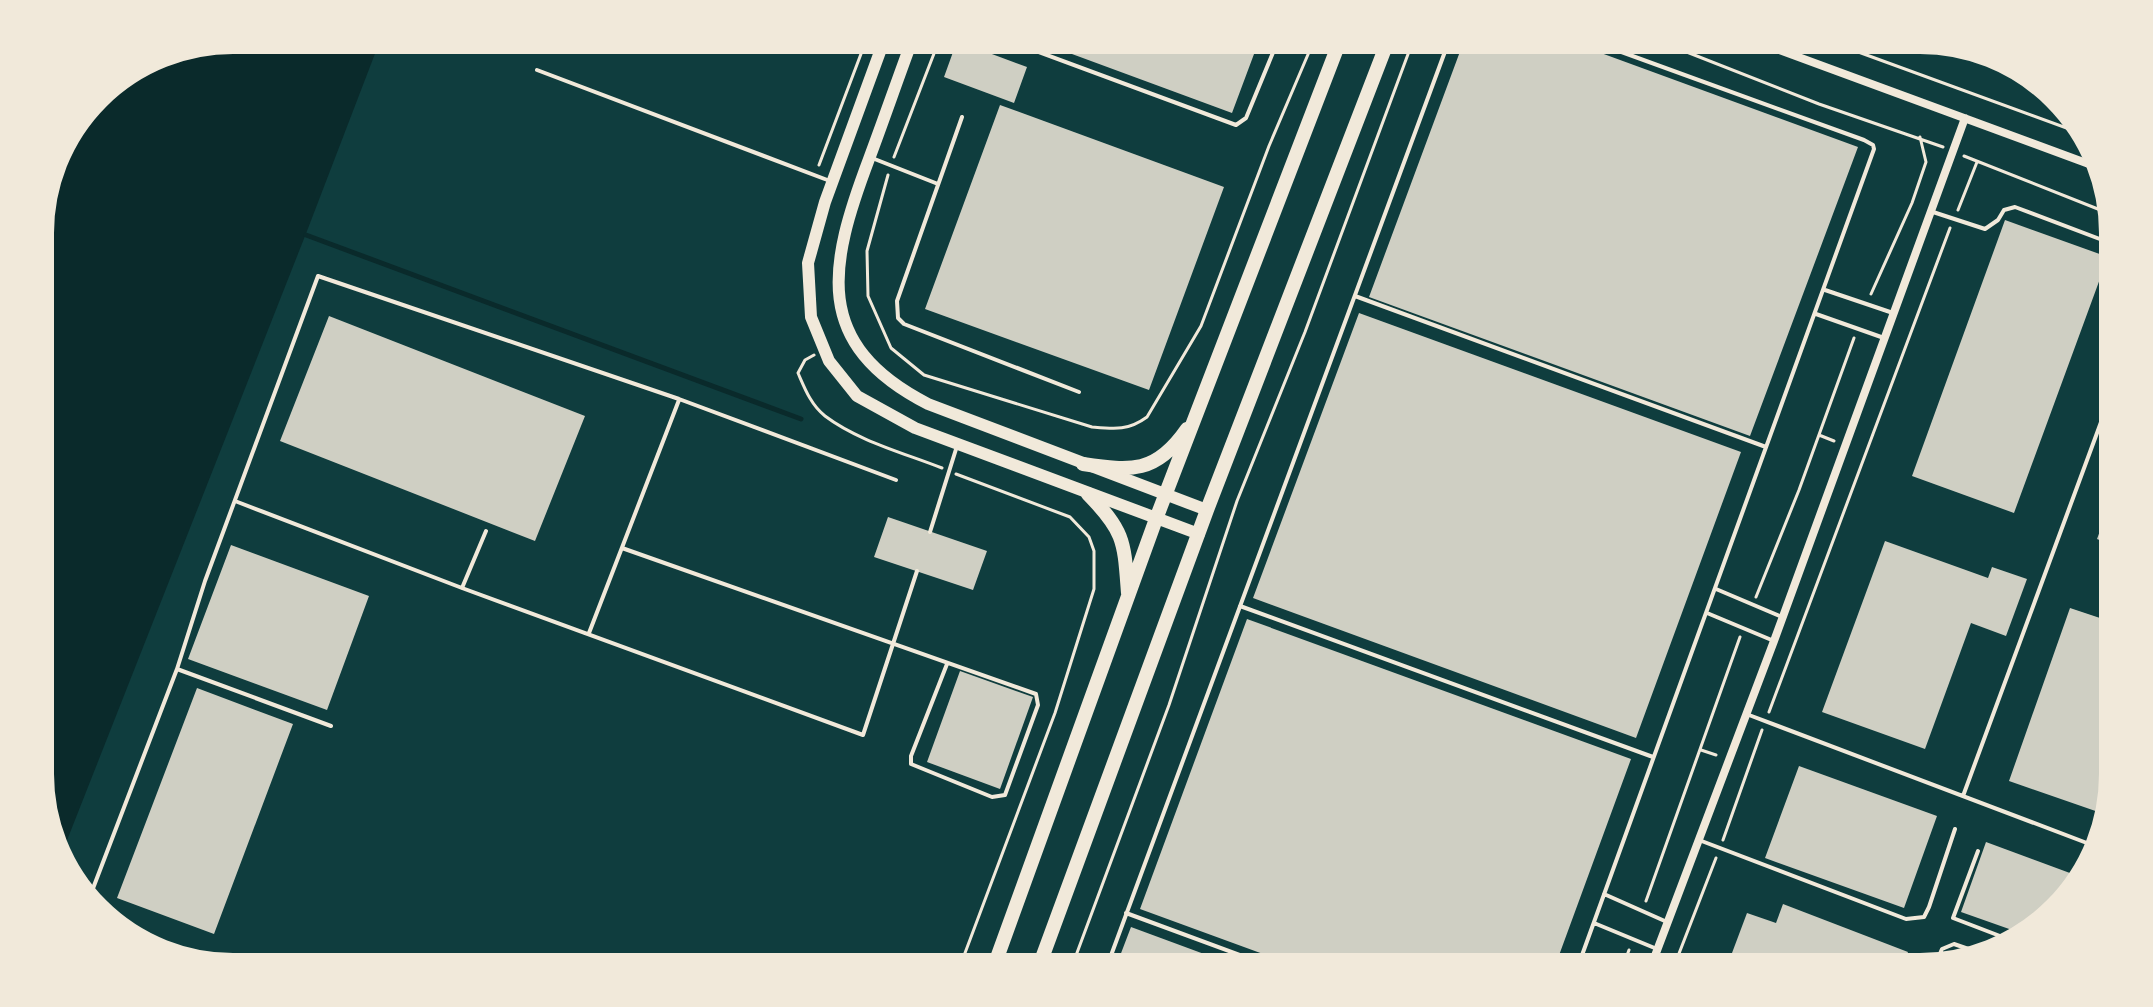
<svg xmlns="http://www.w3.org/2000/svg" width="2153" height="1007" font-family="Lato,sans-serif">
	<rect width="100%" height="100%" fill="#0f3d3e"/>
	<path fill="#0a2a2b" d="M233,38H381L307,231L62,853L40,800L38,219L58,146L104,87L159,53Z"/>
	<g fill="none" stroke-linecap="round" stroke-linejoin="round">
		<path stroke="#0a2a2b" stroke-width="5" d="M306,235L801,419"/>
	</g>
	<path fill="#cfcfc3" d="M1056,38H1260L1232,113L1053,47Z
		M1465,38H1560L1858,147L1750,436L1369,297Z
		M957,41L1027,67L1014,103L944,77Z
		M1000,105L1224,187L1149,390L925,309Z
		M2005,220L2108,257L2014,513L1912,476Z
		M1359,313L1741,452L1636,738L1253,598Z
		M329,316L585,416L535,541L280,441Z
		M2114,493V546L2097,539Z
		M888,517L987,551L973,590L874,557Z
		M1885,541L1988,578L1992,567L2027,579L2006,636L1971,623L1925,749L1822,712Z
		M231,545L369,596L327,710L188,659Z
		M2070,608L2115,623V775L2107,815L2009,781Z
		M1247,619L1631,759L1554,969H1304L1140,909Z
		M960,671L1033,697L1000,789L927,762Z
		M197,688L293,724L214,934L117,898Z
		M1799,766L1937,816L1904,908L1765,858Z
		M1986,842L2078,876L2029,936L1961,912Z
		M1783,904L1908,952L1902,969H1726L1747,913L1776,923Z
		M1131,927L1242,968V969H1115Z"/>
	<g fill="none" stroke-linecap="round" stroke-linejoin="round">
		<path stroke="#f1e9da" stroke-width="3" d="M1651,38L1819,104L1943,147
			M1820,38L2083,134
			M1964,156L2113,215
			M894,157L940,38
			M819,165L867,38
			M888,175L867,251L868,296L891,348L924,375L1092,427C1114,429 1128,431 1147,417L1201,326L1269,146L1315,38
			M1958,210L1977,162
			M1871,294L1912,203L1926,162L1920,137
			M814,355L805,360L798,373C805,389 811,405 825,416C858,441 904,453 942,468
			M1819,435L1834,441
			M956,474L1070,517L1089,537L1094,551V589L1055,713L959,969
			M1756,597L1799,490L1854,338
			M1769,712L1950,228
			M1701,750L1716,755
			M1723,840L1762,730
			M1646,901L1740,637
			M1071,969L1169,705L1237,501L1305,332L1414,38
			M1622,969L1629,950
			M1673,969L1716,858"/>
		<path stroke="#f1e9da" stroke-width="4" d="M1001,38L1236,125L1246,118L1279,38
			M537,70L830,181
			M962,117L897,301L898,318L904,324L1079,392
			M872,158L938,184
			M1933,212L1985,229L1998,220L2004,210L2015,207L2113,244
			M1825,290L1893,313
			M1355,296L1766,447
			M1816,314L1884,338
			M235,501L462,588L863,735L917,571
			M930,532L957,446
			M622,548L1036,694L1038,705L1005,795L992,797L911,764V756L947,664
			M462,588L486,531
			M1716,589L1782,617
			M1240,606L1653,757
			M1707,613L1774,641
			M589,633L679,400
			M177,669L331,726
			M1749,715L2100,848
			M1963,796L2114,387
			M1699,840L1906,919L1924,917L1929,907L1955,829
			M1978,851L1953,918L2013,941
			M1604,894L1667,922
			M95,906L92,891L177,669L205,581L318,276L679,399L896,480
			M1126,913L1278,969
			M1594,923L1657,949
			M129,932L222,965
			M1934,968L1942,949L1954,944L1980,953
			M1106,969L1450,38
			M1577,969L1874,149L1873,145L1864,140L1583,38"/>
		<path stroke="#f1e9da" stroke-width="8" d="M1747,38L2097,167
			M1650,969L1774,641L1965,118"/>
		<path stroke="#f1e9da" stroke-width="12" d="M885,38L825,202L808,263L811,317L829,361L857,396L915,428L1199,534
			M913,38C898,78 884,119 869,159C829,265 811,344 928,404L1207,510"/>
		<path stroke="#f1e9da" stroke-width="14" d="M1083,464C1131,471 1156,474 1187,429
			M1088,494C1125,532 1124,541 1128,593
			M993,969L1156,519L1341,38
			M1038,969L1207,510L1389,38"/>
	</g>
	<path d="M0 0H2153V1007H0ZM233 52H1920A181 181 0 0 1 2101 233V774A181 181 0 0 1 1920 955H233A181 181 0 0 1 52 774V233A181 181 0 0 1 233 52Z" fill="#f1e9da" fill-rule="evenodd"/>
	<path fill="none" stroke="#f1e9da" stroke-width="4" d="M233 52H1920A181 181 0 0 1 2101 233V774A181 181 0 0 1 1920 955H233A181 181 0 0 1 52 774V233A181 181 0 0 1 233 52Z"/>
</svg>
